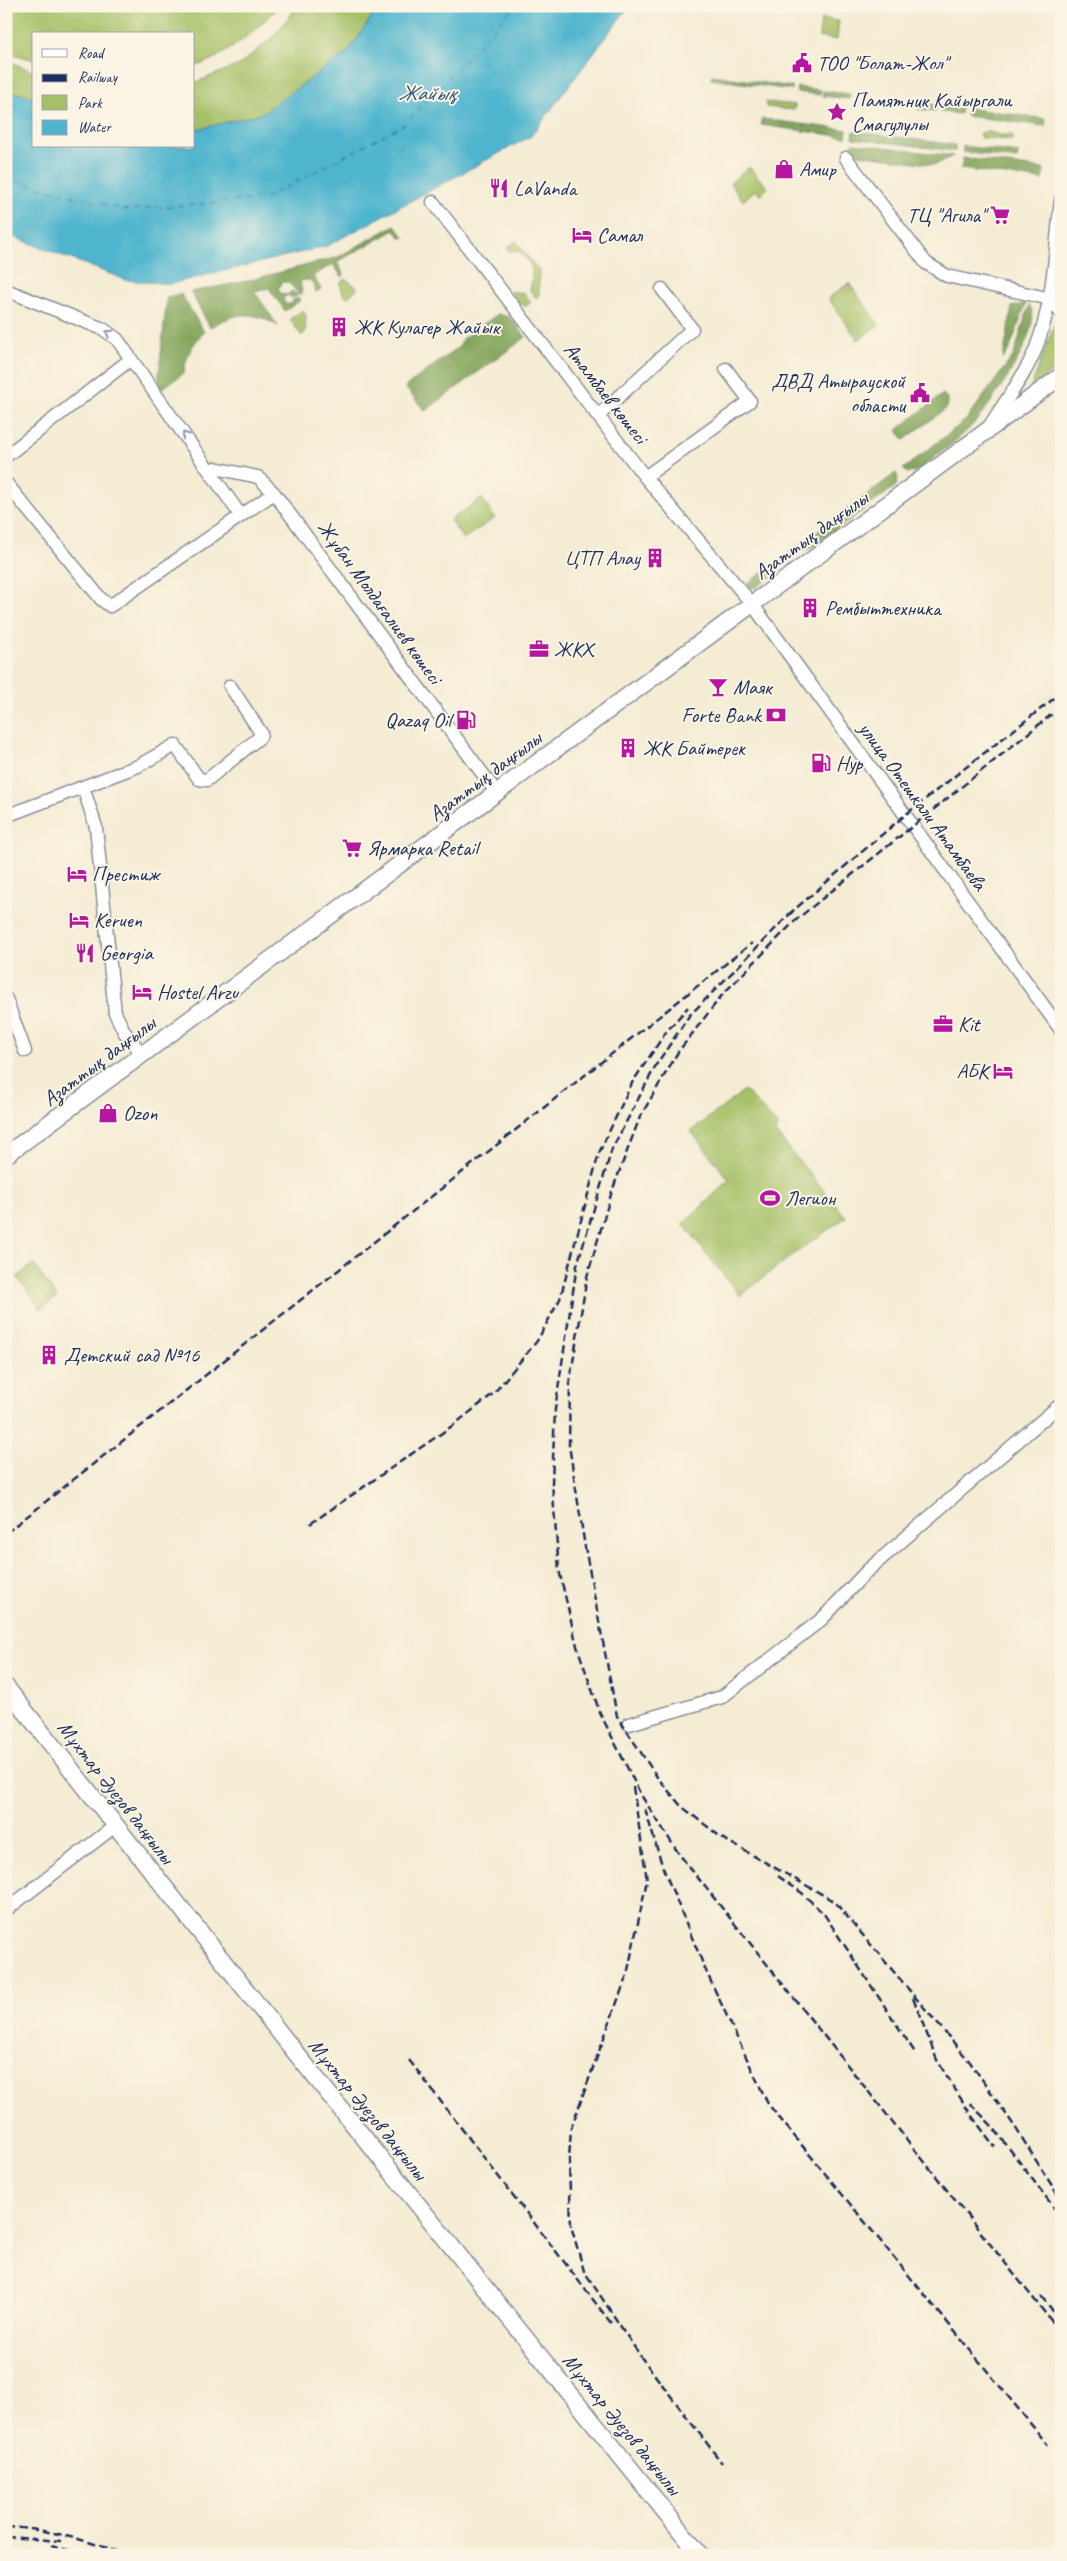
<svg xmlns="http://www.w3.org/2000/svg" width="1067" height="2561" font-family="Caveat,sans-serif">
	<rect width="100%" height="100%" fill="#fcf5e5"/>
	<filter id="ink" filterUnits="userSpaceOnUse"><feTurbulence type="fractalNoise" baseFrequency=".02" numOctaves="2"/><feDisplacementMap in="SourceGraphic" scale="10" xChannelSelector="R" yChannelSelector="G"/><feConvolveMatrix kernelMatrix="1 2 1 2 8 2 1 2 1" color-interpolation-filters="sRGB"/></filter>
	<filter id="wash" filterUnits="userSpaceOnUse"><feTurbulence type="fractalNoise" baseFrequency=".0096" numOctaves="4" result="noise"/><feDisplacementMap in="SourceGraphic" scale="20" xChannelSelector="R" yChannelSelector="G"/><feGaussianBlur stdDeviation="1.12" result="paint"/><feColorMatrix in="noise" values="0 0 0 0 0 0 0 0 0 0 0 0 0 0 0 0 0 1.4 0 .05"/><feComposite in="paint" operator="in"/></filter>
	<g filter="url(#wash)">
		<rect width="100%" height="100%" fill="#f4ecd3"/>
		<path fill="#a5c066" stroke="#607862" d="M6,6H280C253,32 229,55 194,67V34H34V60L7,52Z
			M298,6H379L348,52L261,114L194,130V83L239,65L272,38Z
			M821,19L839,21L837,40L819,37Z
			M6,60L34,72V98L6,90Z
			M766,102L795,105L794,110L766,107Z
			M987,131L1000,135H1012V140L981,138L979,134Z
			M749,167L768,188L760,195L755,190L743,201L730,183Z
			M516,241L539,271V295L536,298L530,290C535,270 532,259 514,250L510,252L507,248Z
			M346,279L358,288L348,297L343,294L340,283Z
			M849,283L879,325L858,340L828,298Z
			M510,291L524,293L531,302L525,307L522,304L520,305Z
			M303,310L306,315L305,333L301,335L290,319Z
			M1056,320L1061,323V365L1031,387Z
			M482,498L495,518L463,539L450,520Z
			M745,1090L778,1126L775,1132L846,1217L794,1254L740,1296L683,1224L729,1180L691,1131Z
			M33,1264L57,1297L41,1309L17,1277Z"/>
		<path fill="#84a65b" stroke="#506a5c" d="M712,75L792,87V90L711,79Z
			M797,87L821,90L820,95L796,92Z
			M823,91L850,94L849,99L823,96Z
			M919,103L936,105V111L918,109Z
			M941,105L961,108L960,114L940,112Z
			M967,108L1046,119L1045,126L966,116Z
			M762,119L847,130L846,137L761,125Z
			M854,131L955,145V151L853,138Z
			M853,143L953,156L935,165L852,153Z
			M963,146L1018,153L1017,159L963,152Z
			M963,158L1044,169L1043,180L961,169Z
			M395,225L404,237L401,238L395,230L337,262L344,275L342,277L333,264L313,276L321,289L315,292L313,283L309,280H302L300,283L302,290L300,295L288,282H282L278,289L281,294L287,295L292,291L298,295L292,298L288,295L283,298L285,304H292L293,300L299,298L301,300L285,311L269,288L254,291L278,326C251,310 238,312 210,327L191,292L247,281L338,257Z
			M181,294L204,332C192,345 186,355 184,373L157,392L167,297Z
			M1026,303L1010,348L1003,359L1012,307Z
			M1029,305C1047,325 991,404 976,421C964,435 949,446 935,457C927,463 918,474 907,473L903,469L966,420L1014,355Z
			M498,314L509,317L526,337L425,411L405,387L460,346L462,339Z
			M943,394L947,398V408L904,440L897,430Z
			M896,473L898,478L896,486L809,550L798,549L777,565L776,573L757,587L751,588L747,584Z"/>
		<path fill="#4fb5ce" stroke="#357296" d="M379,6H629L531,136L327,246L170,284L126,280L6,234V90L34,98V146H194V130L261,114L348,52Z"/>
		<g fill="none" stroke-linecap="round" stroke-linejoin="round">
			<path stroke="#2b5780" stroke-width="1" stroke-dasharray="6 5" stroke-linecap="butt" d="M6,178L124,210L264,199L405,124L515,6"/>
		</g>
	</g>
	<g filter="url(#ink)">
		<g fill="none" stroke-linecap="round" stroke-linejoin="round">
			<defs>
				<path id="minor" d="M846,158L926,263L947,276L1051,299
					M433,202L645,477L753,605L1061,1030
					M6,290L103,329L117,339L241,516
					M1051,299L1061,313
					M598,416L692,329L662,289
					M989,427C1005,401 1025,376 1036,348C1054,301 1055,250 1061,200
					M6,456L131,359
					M210,470L215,468L258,477L274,493L497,793
					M645,477L750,401L726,369
					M6,483L101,599L110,606L274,493
					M83,787L96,827L115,1013L125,1033L143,1055
					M6,816L138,766L175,745L199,779L207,780L260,737L261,733L230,686
					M6,999L25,1051
					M629,1724L722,1697L822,1619L867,1571L1061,1404
					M6,1910L115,1826"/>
				<path id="major" d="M6,1155L1061,376
					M6,1687L291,2047L700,2555"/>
			</defs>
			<use href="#minor" stroke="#888e98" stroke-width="15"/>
			<use href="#major" stroke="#888e98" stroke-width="19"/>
			<use href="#minor" stroke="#fff" stroke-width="12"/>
			<use href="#major" stroke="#fff" stroke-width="16"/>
			<path stroke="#1b2f5e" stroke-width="2.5" stroke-dasharray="8 4" stroke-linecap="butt" d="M1061,707L797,919L723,994L678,1052L640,1117L612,1191L587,1277L570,1380L569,1445L585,1547L617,1716L657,1777L681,1806L722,1838L834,1901L970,2062L1015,2127L1061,2200
				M793,911L689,1016L656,1065L612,1149L577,1265L555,1409L552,1483L559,1570L577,1646L600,1713L641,1795L679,1854L1061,2333
				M788,915L905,815L1061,693
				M310,1524L455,1424L494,1393L537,1341L560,1299L599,1153L632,1083L666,1032L688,1007
				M6,1533L752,943
				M633,1787L647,1880L627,1975L571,2128L569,2159L571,2226L584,2271L641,2357L722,2463
				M645,1809L663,1868L706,1971L768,2104L1048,2445
				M778,1876L802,1893L824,1914L916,2054
				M913,1998L937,2060L971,2115L995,2147
				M409,2060L611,2323
				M970,2103L993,2127L1061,2217
				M1041,2296L1061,2321
				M6,2527C49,2529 86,2540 126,2555
				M6,2537L61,2541
				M51,2546L88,2555
				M6,2549L55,2555"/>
		</g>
		<defs><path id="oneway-chevron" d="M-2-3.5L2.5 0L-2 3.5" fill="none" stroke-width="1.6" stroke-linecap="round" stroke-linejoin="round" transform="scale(1.25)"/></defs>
		<g stroke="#8d97ae">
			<use href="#oneway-chevron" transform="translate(109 333) rotate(-147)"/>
			<use href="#oneway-chevron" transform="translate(185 435) rotate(-126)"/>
		</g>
	</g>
	<defs>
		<symbol id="civic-bare" viewBox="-9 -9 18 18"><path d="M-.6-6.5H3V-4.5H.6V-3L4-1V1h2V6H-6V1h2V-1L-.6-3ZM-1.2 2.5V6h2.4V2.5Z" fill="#b5179e" stroke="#fcf5e5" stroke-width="2.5" paint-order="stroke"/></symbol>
		<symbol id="sight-bare" viewBox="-9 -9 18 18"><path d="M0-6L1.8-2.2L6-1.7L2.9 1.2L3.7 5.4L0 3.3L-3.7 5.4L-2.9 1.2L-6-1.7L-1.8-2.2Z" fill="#b5179e" stroke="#fcf5e5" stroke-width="2.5" paint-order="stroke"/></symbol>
		<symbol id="shop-bare" viewBox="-9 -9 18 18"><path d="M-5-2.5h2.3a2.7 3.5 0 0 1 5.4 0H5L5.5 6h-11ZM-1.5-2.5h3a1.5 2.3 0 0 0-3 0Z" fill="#b5179e" stroke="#fcf5e5" stroke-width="2.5" paint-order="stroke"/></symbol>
		<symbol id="restaurant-bare" viewBox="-9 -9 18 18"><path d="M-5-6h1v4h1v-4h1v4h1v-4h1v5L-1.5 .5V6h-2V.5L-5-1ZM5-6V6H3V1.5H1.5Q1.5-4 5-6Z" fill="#b5179e" stroke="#fcf5e5" stroke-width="2.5" paint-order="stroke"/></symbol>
		<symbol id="supermarket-bare" viewBox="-9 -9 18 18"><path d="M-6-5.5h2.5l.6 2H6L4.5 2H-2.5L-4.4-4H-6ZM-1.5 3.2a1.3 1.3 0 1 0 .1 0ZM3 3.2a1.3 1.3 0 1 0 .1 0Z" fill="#b5179e" stroke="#fcf5e5" stroke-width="2.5" paint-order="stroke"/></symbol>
		<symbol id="hotel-bare" viewBox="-9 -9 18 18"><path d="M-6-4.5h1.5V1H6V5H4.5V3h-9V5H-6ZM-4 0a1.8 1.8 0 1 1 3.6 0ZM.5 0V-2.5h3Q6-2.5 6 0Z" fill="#b5179e" stroke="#fcf5e5" stroke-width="2.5" paint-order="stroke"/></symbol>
		<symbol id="building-bare" viewBox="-9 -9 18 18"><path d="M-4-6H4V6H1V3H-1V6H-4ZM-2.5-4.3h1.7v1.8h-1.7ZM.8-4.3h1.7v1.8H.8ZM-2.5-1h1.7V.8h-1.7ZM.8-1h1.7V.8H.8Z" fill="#b5179e" stroke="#fcf5e5" stroke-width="2.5" paint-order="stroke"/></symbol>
		<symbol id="office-bare" viewBox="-9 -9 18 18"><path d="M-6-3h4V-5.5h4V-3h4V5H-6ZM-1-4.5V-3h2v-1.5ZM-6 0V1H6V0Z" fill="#b5179e" stroke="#fcf5e5" stroke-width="2.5" paint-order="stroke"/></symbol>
		<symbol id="bar-bare" viewBox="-9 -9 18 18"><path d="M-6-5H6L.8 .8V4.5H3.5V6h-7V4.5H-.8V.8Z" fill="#b5179e" stroke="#fcf5e5" stroke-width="2.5" paint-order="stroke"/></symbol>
		<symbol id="bank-bare" viewBox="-9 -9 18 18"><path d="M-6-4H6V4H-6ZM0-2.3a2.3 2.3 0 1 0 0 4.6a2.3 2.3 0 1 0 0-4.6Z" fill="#b5179e" stroke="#fcf5e5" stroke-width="2.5" paint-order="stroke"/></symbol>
		<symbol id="fuel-bare" viewBox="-9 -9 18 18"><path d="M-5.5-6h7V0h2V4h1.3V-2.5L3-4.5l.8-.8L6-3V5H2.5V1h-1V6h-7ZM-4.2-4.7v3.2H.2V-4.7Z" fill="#b5179e" stroke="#fcf5e5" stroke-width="2.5" paint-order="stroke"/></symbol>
		<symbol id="stadium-bare" viewBox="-9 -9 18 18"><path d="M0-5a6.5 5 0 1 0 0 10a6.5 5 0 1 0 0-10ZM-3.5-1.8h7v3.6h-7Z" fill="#b5179e" stroke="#fcf5e5" stroke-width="2.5" paint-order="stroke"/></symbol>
	</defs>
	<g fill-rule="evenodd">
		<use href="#civic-bare" x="788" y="49" width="28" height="28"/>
		<use href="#sight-bare" x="823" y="98" width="28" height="28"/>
		<use href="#shop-bare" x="770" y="155" width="28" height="28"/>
		<use href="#restaurant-bare" x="485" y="174" width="28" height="28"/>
		<use href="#supermarket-bare" x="986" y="201" width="28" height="28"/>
		<use href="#hotel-bare" x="568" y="221" width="28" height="28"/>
		<use href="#building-bare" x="325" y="313" width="28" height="28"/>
		<use href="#civic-bare" x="906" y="379" width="28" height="28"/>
		<use href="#building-bare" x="641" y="544" width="28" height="28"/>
		<use href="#building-bare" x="796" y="594" width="28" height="28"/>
		<use href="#office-bare" x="525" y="635" width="28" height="28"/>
		<use href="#bar-bare" x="704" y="673" width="28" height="28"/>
		<use href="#bank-bare" x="762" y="701" width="28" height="28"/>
		<use href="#fuel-bare" x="452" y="706" width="28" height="28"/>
		<use href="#building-bare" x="614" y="734" width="28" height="28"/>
		<use href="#fuel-bare" x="807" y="749" width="28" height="28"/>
		<use href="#supermarket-bare" x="338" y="834" width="28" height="28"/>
		<use href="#hotel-bare" x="63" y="860" width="28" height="28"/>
		<use href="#hotel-bare" x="65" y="906" width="28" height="28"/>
		<use href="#restaurant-bare" x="71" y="939" width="28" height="28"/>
		<use href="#hotel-bare" x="128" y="978" width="28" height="28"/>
		<use href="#office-bare" x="929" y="1010" width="28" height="28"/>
		<use href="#hotel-bare" x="989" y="1057" width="28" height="28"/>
		<use href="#shop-bare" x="94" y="1099" width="28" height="28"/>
		<use href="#stadium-bare" x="756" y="1184" width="28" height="28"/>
		<use href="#building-bare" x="35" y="1341" width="28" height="28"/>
	</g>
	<g text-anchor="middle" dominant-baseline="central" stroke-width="4" stroke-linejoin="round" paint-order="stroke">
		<g font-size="21" fill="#1b2f5e" stroke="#fcf5e5" text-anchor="start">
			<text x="817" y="63">ТОО "Болат-Жол"</text>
			<text x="852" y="100">Памятник Кайыргали<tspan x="852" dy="24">Смагулулы</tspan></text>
			<text x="799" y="169">Амир</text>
			<text x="514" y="188">LaVanda</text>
			<text x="985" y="215" text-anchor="end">ТЦ "Агила"</text>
			<text x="597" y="235">Самал</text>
			<text x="354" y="327">ЖК Кулагер Жайык</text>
			<text x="905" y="381" text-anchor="end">ДВД Атырауской<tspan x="905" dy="24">области</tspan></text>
			<text x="640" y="558" text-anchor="end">ЦТП Алау</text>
			<text x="825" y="608">Рембыттехника</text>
			<text x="554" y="649">ЖКХ</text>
			<text x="733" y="687">Маяк</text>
			<text x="761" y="715" text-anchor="end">Forte Bank</text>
			<text x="451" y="720" text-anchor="end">Qazaq Oil</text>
			<text x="643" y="748">ЖК Байтерек</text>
			<text x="836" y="763">Нур</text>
			<text x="367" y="848">Ярмарка Retail</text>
			<text x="92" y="874">Престиж</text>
			<text x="94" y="920">Keruen</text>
			<text x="100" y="953">Georgia</text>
			<text x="157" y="992">Hostel Arzu</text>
			<text x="958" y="1024">Kit</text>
			<text x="988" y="1071" text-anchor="end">АБК</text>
			<text x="123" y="1113">Ozon</text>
			<text x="785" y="1198">Легион</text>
			<text x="64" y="1355">Детский сад №16</text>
		</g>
		<g font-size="21" fill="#1b2f5e" stroke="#fcf5e5">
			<text transform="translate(606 393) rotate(52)">Атамбаев көшесі</text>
			<text transform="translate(811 535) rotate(-36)">Азаттық даңғылы</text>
			<text transform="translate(380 602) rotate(54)">Жұбан Молдағалиев көшесі</text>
			<text transform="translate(485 776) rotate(-37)">Азаттық даңғылы</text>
			<text transform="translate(923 806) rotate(54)">улица Отешкали Атамбаева</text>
			<text transform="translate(99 1061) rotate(-37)">Азаттық даңғылы</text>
			<text transform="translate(116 1792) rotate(52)">Мұхтар Әуезов даңғылы</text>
			<text transform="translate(368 2109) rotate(51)">Мұхтар Әуезов даңғылы</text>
			<text transform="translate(622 2424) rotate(51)">Мұхтар Әуезов даңғылы</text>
		</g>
		<g font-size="22" font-style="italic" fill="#2b5780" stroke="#fcf5e5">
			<text x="427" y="93">Жайық</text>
		</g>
	</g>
	<rect width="1067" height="2561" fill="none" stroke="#fcf5e5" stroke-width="25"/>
	<rect x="32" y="32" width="162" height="115" fill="#fcf5e5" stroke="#a2a6af"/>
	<rect x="42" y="49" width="25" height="8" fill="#ffffff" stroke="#a2a6af"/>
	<text x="78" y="58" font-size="15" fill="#1b2f5e">Road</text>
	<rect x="42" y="74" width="25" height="8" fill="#1b2f5e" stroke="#a2a6af"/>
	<text x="78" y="82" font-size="15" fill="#1b2f5e">Railway</text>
	<rect x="42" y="95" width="25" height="15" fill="#a5c066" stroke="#a2a6af"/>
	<text x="78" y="108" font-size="15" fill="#1b2f5e">Park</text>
	<rect x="42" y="120" width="25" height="15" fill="#4fb5ce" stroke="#a2a6af"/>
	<text x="78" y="132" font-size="15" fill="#1b2f5e">Water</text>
</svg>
